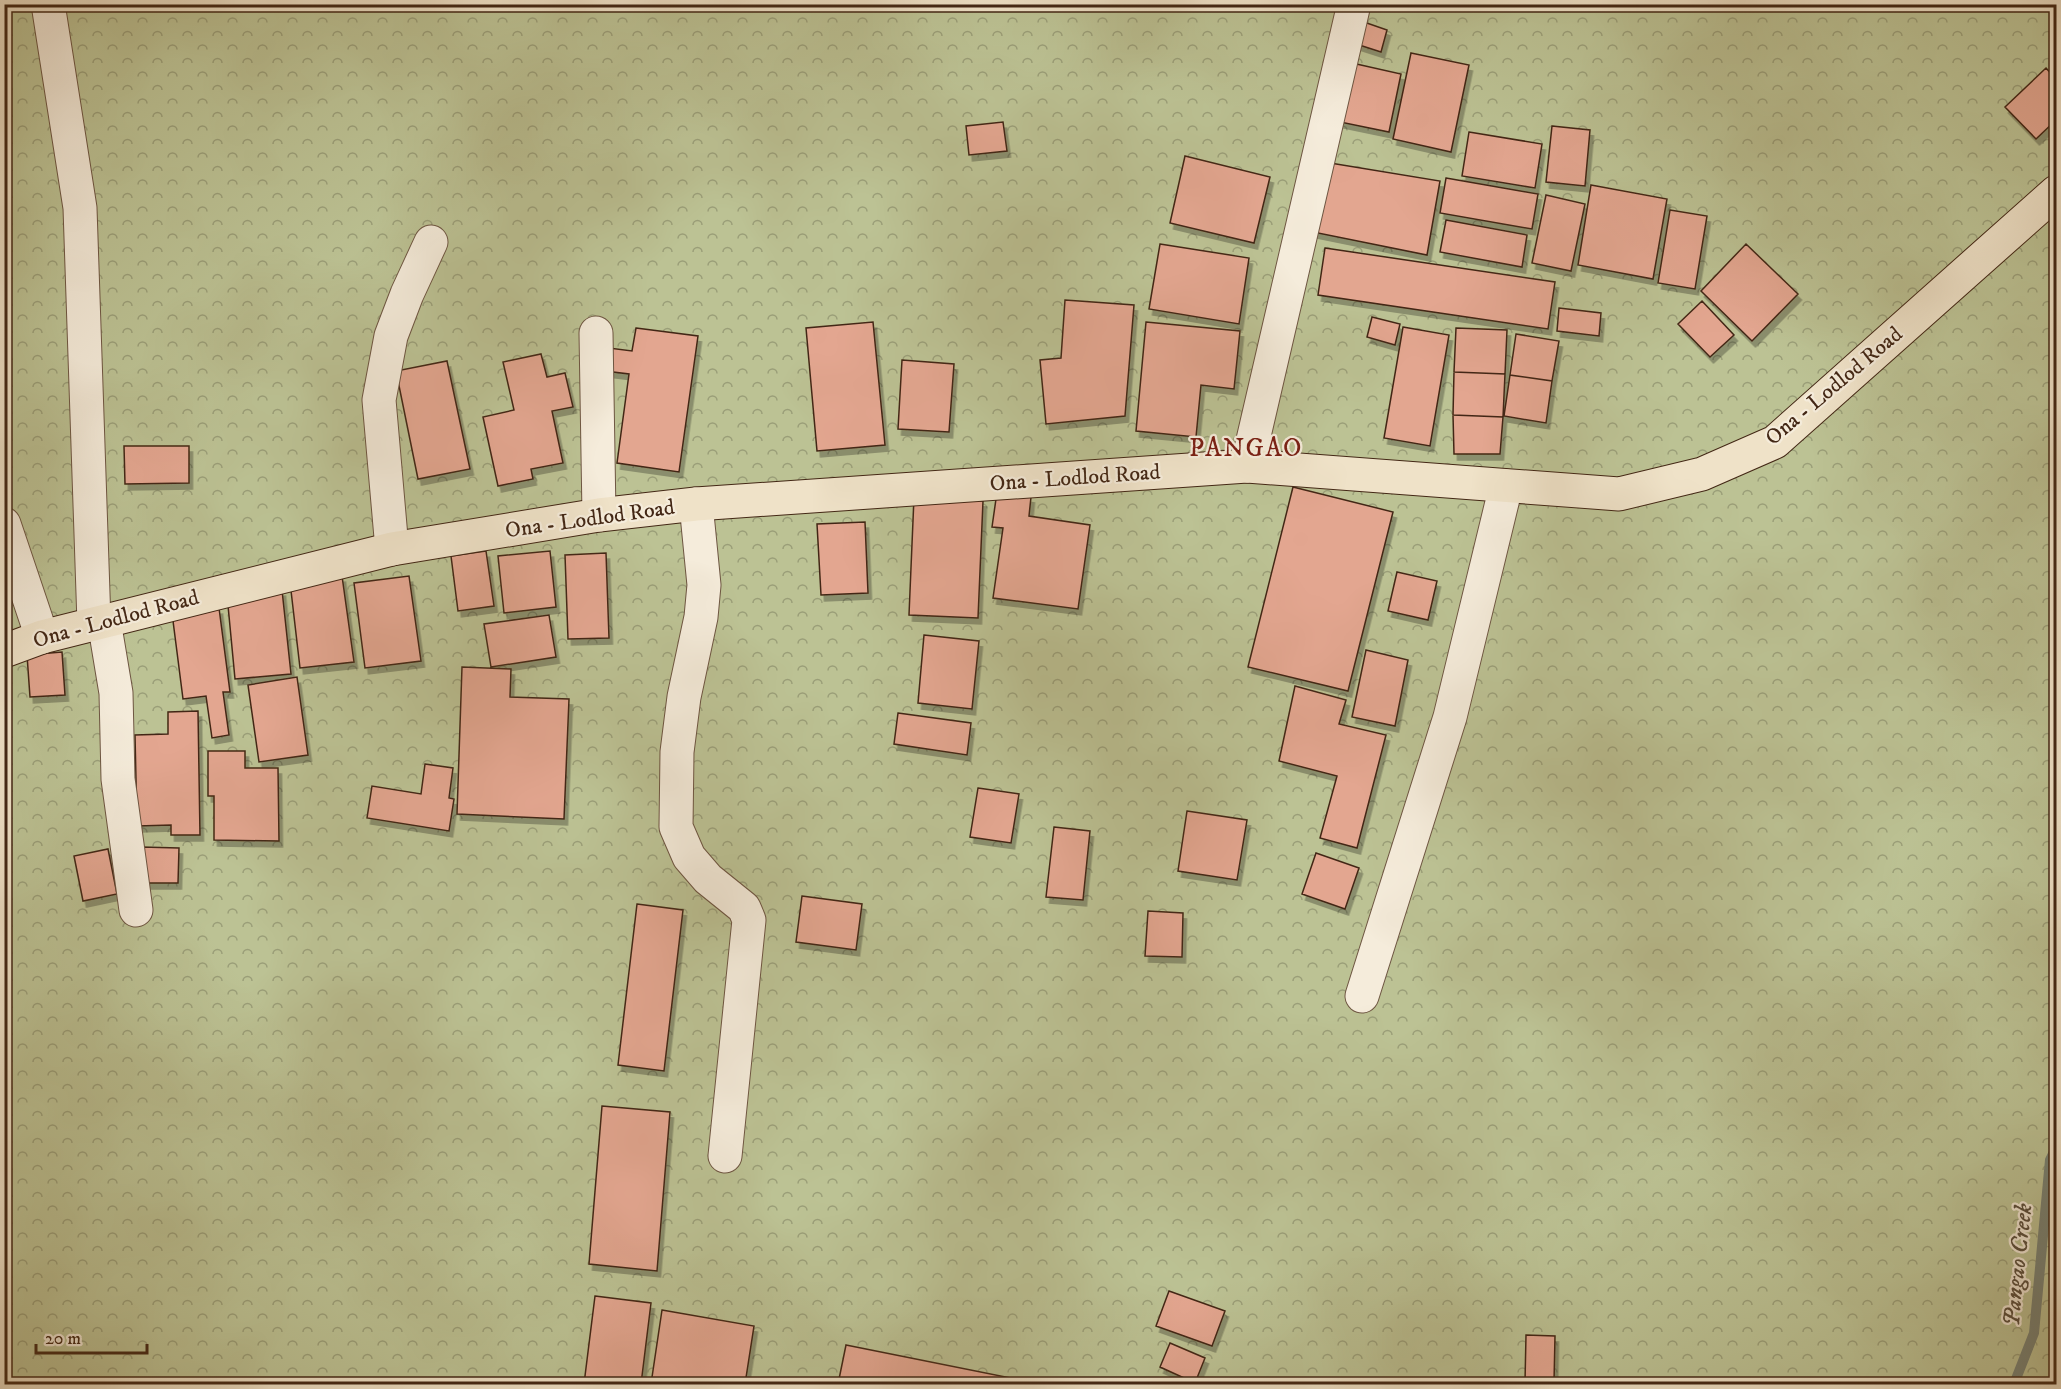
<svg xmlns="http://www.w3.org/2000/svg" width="2061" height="1389" font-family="'IM FELL DW Pica',serif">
	<defs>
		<pattern id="forest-crowns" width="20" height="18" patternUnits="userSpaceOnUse" patternTransform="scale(1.5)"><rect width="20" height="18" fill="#bcc294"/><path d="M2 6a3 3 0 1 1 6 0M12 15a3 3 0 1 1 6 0" fill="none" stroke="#9a9e78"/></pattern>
		<filter id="shadow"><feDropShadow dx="3.5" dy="6" stdDeviation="0" flood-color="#0004"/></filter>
	</defs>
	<rect width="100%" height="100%" fill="#efe2c8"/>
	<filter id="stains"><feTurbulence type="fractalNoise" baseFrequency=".00333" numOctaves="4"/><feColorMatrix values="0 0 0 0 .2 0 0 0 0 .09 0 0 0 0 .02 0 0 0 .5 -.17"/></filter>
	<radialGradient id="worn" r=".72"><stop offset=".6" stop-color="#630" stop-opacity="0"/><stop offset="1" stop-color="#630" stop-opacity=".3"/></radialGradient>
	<path fill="url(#forest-crowns)" stroke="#807454" stroke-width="1.5" d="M5,5H2056V1384H5Z"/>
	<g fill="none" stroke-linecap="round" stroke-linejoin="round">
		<path stroke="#778275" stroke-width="10" d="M2014,1384L2034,1333L2050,1160L2056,1148"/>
	</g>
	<path fill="#e3a690" stroke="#432715" stroke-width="1.5" filter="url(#shadow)" d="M1361,21L1387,30L1381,52L1353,43Z
		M1411,53L1469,65L1451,152L1393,139Z
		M1352,63L1401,74L1389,132L1340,122Z
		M2046,68L2056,79V120L2036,139L2005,107Z
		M1003,122L1007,151L969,155L966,126Z
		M1552,126L1590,130L1585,186L1546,182Z
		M1469,132L1542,144L1535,188L1462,176Z
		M1185,156L1270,177L1254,243L1170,223Z
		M1318,161L1440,181L1427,255L1303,230Z
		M1446,178L1538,194L1532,229L1440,213Z
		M1591,185L1667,199L1653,279L1578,265Z
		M1546,195L1585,204L1571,271L1532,263Z
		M1670,210L1707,216L1695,289L1658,283Z
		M1446,220L1527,235L1522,267L1440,252Z
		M1160,244L1249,258L1239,324L1149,309Z
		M1746,244L1798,294L1752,341L1701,291Z
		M1325,248L1555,282L1548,329L1318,295Z
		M1065,300L1134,305L1125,416L1046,424L1040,360L1061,358Z
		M1702,301L1734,335L1710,357L1678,324Z
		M1559,308L1601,313L1599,336L1557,331Z
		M1372,317L1400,324L1395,345L1367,337Z
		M873,322L885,445L817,451L806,328Z
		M1146,322L1240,331L1234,389L1201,385L1196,437L1136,431Z
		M1403,327L1449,335L1430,446L1384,438Z
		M636,328L698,336L679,472L617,463L629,374L605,371L609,348L632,351Z
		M1456,328L1507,330L1505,374L1454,372Z
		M1516,334L1559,341L1552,381L1510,375Z
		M541,354L547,377L565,373L573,407L552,411L563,463L531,469L533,479L498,486L483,417L514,410L503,362Z
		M902,360L954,364L949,432L898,429Z
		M447,361L470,469L418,479L396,371Z
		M1454,372L1505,374L1503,417L1453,415Z
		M1510,375L1552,381L1546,423L1504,416Z
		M1453,415L1503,417L1500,454H1454Z
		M124,446H189V483L125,484Z
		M1293,487L1393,512L1348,691L1248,667Z
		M997,492L1031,497L1029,516L1090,525L1078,609L993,598L1003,528L992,527Z
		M914,497L983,501L978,618L909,615Z
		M865,522L868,593L821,595L817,524Z
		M486,551L494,606L458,611L451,556Z
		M550,551L556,607L504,613L498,556Z
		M606,553L609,638L568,639L565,555Z
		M1397,572L1437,581L1428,620L1388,611Z
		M342,576L354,662L300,668L290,582Z
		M409,576L421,661L365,668L354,583Z
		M282,590L291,674L235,679L227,595Z
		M219,608L230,692H223L229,735L212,738L206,696L183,699L172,613Z
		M549,615L556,657L491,667L484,624Z
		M924,635L979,641L972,709L918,703Z
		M1366,650L1408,660L1395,726L1352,717Z
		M62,652L65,695L30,697L27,655Z
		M462,667L511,669L510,697L569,699L564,819L457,814Z
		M297,677L308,755L259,762L248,685Z
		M1295,686L1346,700L1339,724L1386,735L1357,848L1320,838L1337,776L1279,761Z
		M198,711L200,835H171V825L137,826L135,735L168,734V712Z
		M898,713L971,723L967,755L894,744Z
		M208,751H245V768H278L279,841L214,840V796H208Z
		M425,764L453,768L449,798L454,799L449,831L367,818L372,786L421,794Z
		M978,788L1019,794L1011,843L970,837Z
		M1187,811L1247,820L1237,880L1178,871Z
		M1054,827L1090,831L1083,900L1046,897Z
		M141,847L179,848L178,883H140Z
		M108,849L117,894L83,901L74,856Z
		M1316,853L1359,868L1345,909L1302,894Z
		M802,896L862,904L856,950L796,942Z
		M637,904L683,910L664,1071L618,1065Z
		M1148,911L1183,913L1182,957L1145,956Z
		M602,1106L670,1112L657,1271L589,1264Z
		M1169,1291L1225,1311L1212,1346L1156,1326Z
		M595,1296L651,1303L641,1384H584Z
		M662,1310L754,1326L745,1384H651Z
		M1526,1335L1555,1336L1554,1382H1525Z
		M1170,1343L1205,1358L1195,1383L1160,1367Z
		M846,1345L1041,1384H838Z"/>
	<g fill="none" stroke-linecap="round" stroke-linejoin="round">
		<defs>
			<path id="minor" d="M48,4L80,208L94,623
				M596,333L599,515
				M1247,466L1354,4
				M696,504L704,585L701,617L684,697L677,752L676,827L689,857L708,879L744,908L749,920L725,1156
				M4,524L42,637
				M392,549L379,400L391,336L407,294L431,242
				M104,621L116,693L118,779L136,910
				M1362,996L1450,717L1506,486"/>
			<path id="major" d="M4,651L42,637L392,549L599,515L696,504L1247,466L1619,494L1702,474L1775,442L2056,192"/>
		</defs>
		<use href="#minor" stroke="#6e5642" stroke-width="35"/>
		<use href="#major" stroke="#432715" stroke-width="35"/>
		<use href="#minor" stroke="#f5ecdb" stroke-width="33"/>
		<use href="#major" stroke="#efe2c8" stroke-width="33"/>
	</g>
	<g text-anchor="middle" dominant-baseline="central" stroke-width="4.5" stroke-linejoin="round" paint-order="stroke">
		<g font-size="22" fill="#432715" stroke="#f5ecdb">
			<text transform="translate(1834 386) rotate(-40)">Ona - Lodlod Road</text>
			<text transform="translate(1075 478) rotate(-4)">Ona - Lodlod Road</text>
			<text transform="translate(590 519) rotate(-8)">Ona - Lodlod Road</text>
			<text transform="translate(116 619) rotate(-15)">Ona - Lodlod Road</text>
		</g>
		<g font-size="24" font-style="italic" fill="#594d3d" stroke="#f5ecdb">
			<text transform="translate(2018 1265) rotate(-84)">Pangao Creek</text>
		</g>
		<g font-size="26" letter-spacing="1.5" fill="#7a1f14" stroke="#f5ecdb">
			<text x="1246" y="448">PANGAO</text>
		</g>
	</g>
	<rect width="2061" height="1389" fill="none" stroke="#efe2c8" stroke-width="24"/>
	<rect x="6" y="6" width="2049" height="1377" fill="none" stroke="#432715" stroke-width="3"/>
	<rect x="12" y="12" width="2037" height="1365" fill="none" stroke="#432715" stroke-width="1.5"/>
	<path d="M36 1344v9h111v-9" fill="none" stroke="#432715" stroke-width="3"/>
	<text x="45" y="1344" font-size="18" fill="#432715" stroke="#f5ecdb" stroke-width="4.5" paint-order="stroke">20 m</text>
	<rect width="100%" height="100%" filter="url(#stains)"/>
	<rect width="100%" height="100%" fill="url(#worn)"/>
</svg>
